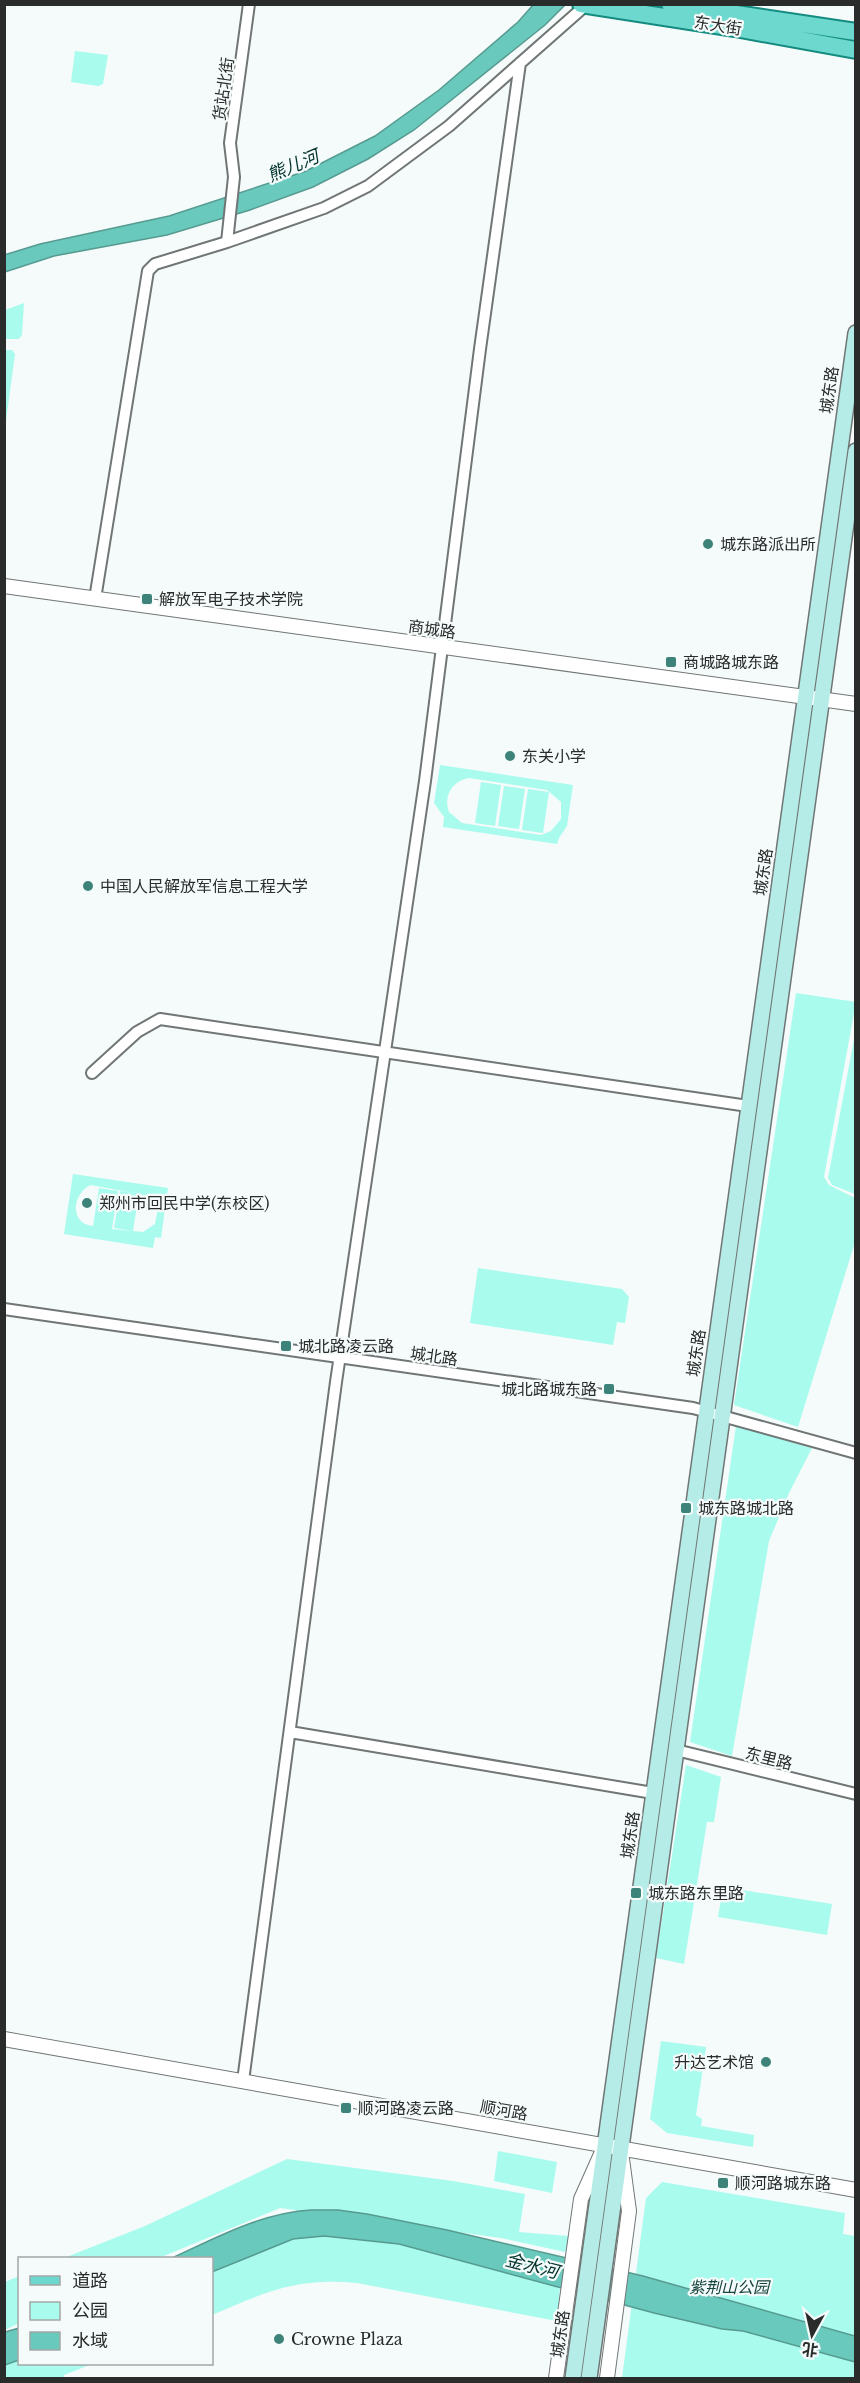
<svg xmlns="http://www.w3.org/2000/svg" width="860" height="2383" font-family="'Libre Baskerville','Noto Sans SC',serif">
	<rect width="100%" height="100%" fill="#f4fbfa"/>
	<path fill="#a9fbee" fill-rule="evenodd" d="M75,51L108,55L103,84L98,86L71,82Z
		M24,303L22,335L19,339H5V310Z
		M5,350H12L15,354L5,429Z
		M440,765L573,785L567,826L559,838L557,844L443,827L444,817L434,803ZM469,778L547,790L561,802V819L551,831L541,835L462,823L449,812C443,796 452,781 469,778Z
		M481,782L501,785L495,826L475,823Z
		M504,786L525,789L519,829L498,826Z
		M528,789L549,792L543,833L522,830Z
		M796,993L856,1002L824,1177L829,1185L855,1198V1242L798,1427L734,1405Z
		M855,1034L856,1194H855L832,1185L828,1178Z
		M73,1174L168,1188L161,1238L155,1237L153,1248L64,1234ZM91,1185L149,1196L158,1208L155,1224L143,1232L112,1229L118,1191L99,1188L93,1226C69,1224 72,1193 91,1185Z
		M120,1191L139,1194L133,1231L114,1228Z
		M478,1268L622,1289L629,1297L625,1323L617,1322L613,1345L470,1323Z
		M736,1426L812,1448L789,1493L769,1541L732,1756L690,1742Z
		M686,1765L721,1777L714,1822H707L684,1964L656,1958Z
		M723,1887L832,1904L827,1935L718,1917Z
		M661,2041L706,2047L696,2115L702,2119L701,2126L754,2135L753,2147L667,2133L650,2119Z
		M498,2151L557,2162L552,2193L494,2181Z
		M287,2159L453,2181L525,2194L519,2232L569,2236L565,2252L501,2238L280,2208L159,2258H64L145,2226Z
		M662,2182L845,2213L843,2234L855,2236V2378H622L646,2198Z
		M324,2236L399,2244L560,2287L557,2321L357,2283C296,2277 266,2292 212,2315V2272L293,2239Z
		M19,2276V2323L5,2330V2282Z
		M19,2360L20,2364H92L64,2375V2378H5L4,2365Z"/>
	<path fill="#69c9bc" stroke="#569a90" stroke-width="1.5" d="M533,5H565L545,25L414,130L368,159L313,187L250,210L167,235L54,256L5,272L4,255L40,244L169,216L306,171L375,136L439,90L518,22Z
		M311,2210H338L367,2214L447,2230L643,2276L855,2336V2362L743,2331L722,2329L654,2313L399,2244L324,2236L293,2239L212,2272V2258H172C218,2237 261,2213 311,2210Z
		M19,2328V2360L5,2365V2332Z"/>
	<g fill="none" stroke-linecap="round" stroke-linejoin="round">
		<defs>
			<path id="minor" d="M227,242L234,177L230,143L249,4
				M95,599L148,271L155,264L227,242L324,208L368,186L449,126L586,5
				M92,1073L137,1032L160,1019L748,1106
				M4,1309L693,1408L856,1453
				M290,1732L653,1793
				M676,1750L856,1794
				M243,2081L336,1382L425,781L480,349L520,63"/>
			<path id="tertiary" d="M4,586L856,704
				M4,2039L856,2190
				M556,2378L581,2199L602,2152
				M607,2378L629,2211L622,2159"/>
			<path id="secondary" d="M573,2378L856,333
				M589,2378L856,451"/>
			<path id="primary" d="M581,4L735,28L856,50
				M670,4L856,32"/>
		</defs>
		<use href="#minor" stroke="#707675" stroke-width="14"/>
		<use href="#tertiary" stroke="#707675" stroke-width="16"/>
		<use href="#secondary" stroke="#707675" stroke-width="18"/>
		<use href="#primary" stroke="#158b80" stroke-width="20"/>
		<use href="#minor" stroke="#fff" stroke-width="10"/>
		<use href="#tertiary" stroke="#fff" stroke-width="14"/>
		<use href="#secondary" stroke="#b6ece7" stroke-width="15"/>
		<use href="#primary" stroke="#6cd8ce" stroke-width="16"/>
	</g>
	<g fill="#3e837a" stroke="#f4fbfa" stroke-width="2">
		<circle cx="708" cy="544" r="6"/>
		<rect x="141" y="593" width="12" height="12" rx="3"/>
		<rect x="665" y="656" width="12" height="12" rx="3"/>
		<circle cx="510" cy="756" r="6"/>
		<circle cx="88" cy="886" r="6"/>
		<circle cx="87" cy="1203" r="6"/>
		<rect x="280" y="1340" width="12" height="12" rx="3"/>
		<rect x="603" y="1383" width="12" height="12" rx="3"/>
		<rect x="680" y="1502" width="12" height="12" rx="3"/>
		<rect x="630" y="1887" width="12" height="12" rx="3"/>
		<circle cx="766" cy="2062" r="6"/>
		<rect x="340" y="2102" width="12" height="12" rx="3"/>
		<rect x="717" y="2177" width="12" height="12" rx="3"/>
		<circle cx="279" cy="2339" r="6"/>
	</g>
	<g text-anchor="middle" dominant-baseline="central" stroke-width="4.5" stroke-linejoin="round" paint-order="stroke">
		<g font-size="16" fill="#292c2b" stroke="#f4fbfa">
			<text transform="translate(718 25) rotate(9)">东大街</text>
			<text transform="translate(223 89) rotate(-82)">货站北街</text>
			<text transform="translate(829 390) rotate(-82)">城东路</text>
			<text transform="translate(432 629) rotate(8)">商城路</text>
			<text transform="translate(763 872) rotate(-82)">城东路</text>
			<text transform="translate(696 1353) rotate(-82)">城东路</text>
			<text transform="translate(434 1356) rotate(8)">城北路</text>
			<text transform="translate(769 1758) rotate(14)">东里路</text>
			<text transform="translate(630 1835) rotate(-82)">城东路</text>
			<text transform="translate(504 2110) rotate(10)">顺河路</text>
			<text transform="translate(560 2334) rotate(-82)">城东路</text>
		</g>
		<g font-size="16" fill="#292c2b" stroke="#f4fbfa" text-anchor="start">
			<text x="720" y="544">城东路派出所</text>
			<text x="159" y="599">解放军电子技术学院</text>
			<text x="683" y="662">商城路城东路</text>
			<text x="522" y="756">东关小学</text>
			<text x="100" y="886">中国人民解放军信息工程大学</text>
			<text x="99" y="1203">郑州市回民中学(东校区)</text>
			<text x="298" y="1346">城北路凌云路</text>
			<text x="597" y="1389" text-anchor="end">城北路城东路</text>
			<text x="698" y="1508">城东路城北路</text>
			<text x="648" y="1893">城东路东里路</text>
			<text x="754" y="2062" text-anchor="end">升达艺术馆</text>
			<text x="358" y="2108">顺河路凌云路</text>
			<text x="735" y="2183">顺河路城东路</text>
			<text x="291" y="2339">Crowne Plaza</text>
		</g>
		<g font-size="16" font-style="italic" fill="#18443e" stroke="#f4fbfa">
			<text x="729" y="2287">紫荆山公园</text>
		</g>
		<g font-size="18" font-style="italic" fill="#01312b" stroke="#f4fbfa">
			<text transform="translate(293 166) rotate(-23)">熊儿河</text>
			<text transform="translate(532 2266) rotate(14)">金水河</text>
		</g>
	</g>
	<rect width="860" height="2383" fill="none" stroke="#292c2b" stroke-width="12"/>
	<rect x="18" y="2257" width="195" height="108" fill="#f4fbfa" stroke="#a3a8a7" stroke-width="1.5"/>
	<rect x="30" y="2276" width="30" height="9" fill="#6cd8ce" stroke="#a3a8a7" stroke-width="1.5"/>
	<text x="72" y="2287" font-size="18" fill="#292c2b">道路</text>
	<rect x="30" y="2302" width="30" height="18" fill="#a9fbee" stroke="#a3a8a7" stroke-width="1.5"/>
	<text x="72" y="2317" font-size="18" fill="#292c2b">公园</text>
	<rect x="30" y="2332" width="30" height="18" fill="#69c9bc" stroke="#a3a8a7" stroke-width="1.5"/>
	<text x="72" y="2347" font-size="18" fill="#292c2b">水域</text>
	<g transform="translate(812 2335) rotate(188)" stroke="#f4fbfa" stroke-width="4.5" paint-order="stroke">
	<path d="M0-4.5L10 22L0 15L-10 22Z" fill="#292c2b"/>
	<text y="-9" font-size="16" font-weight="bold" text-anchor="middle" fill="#292c2b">北</text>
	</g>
</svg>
